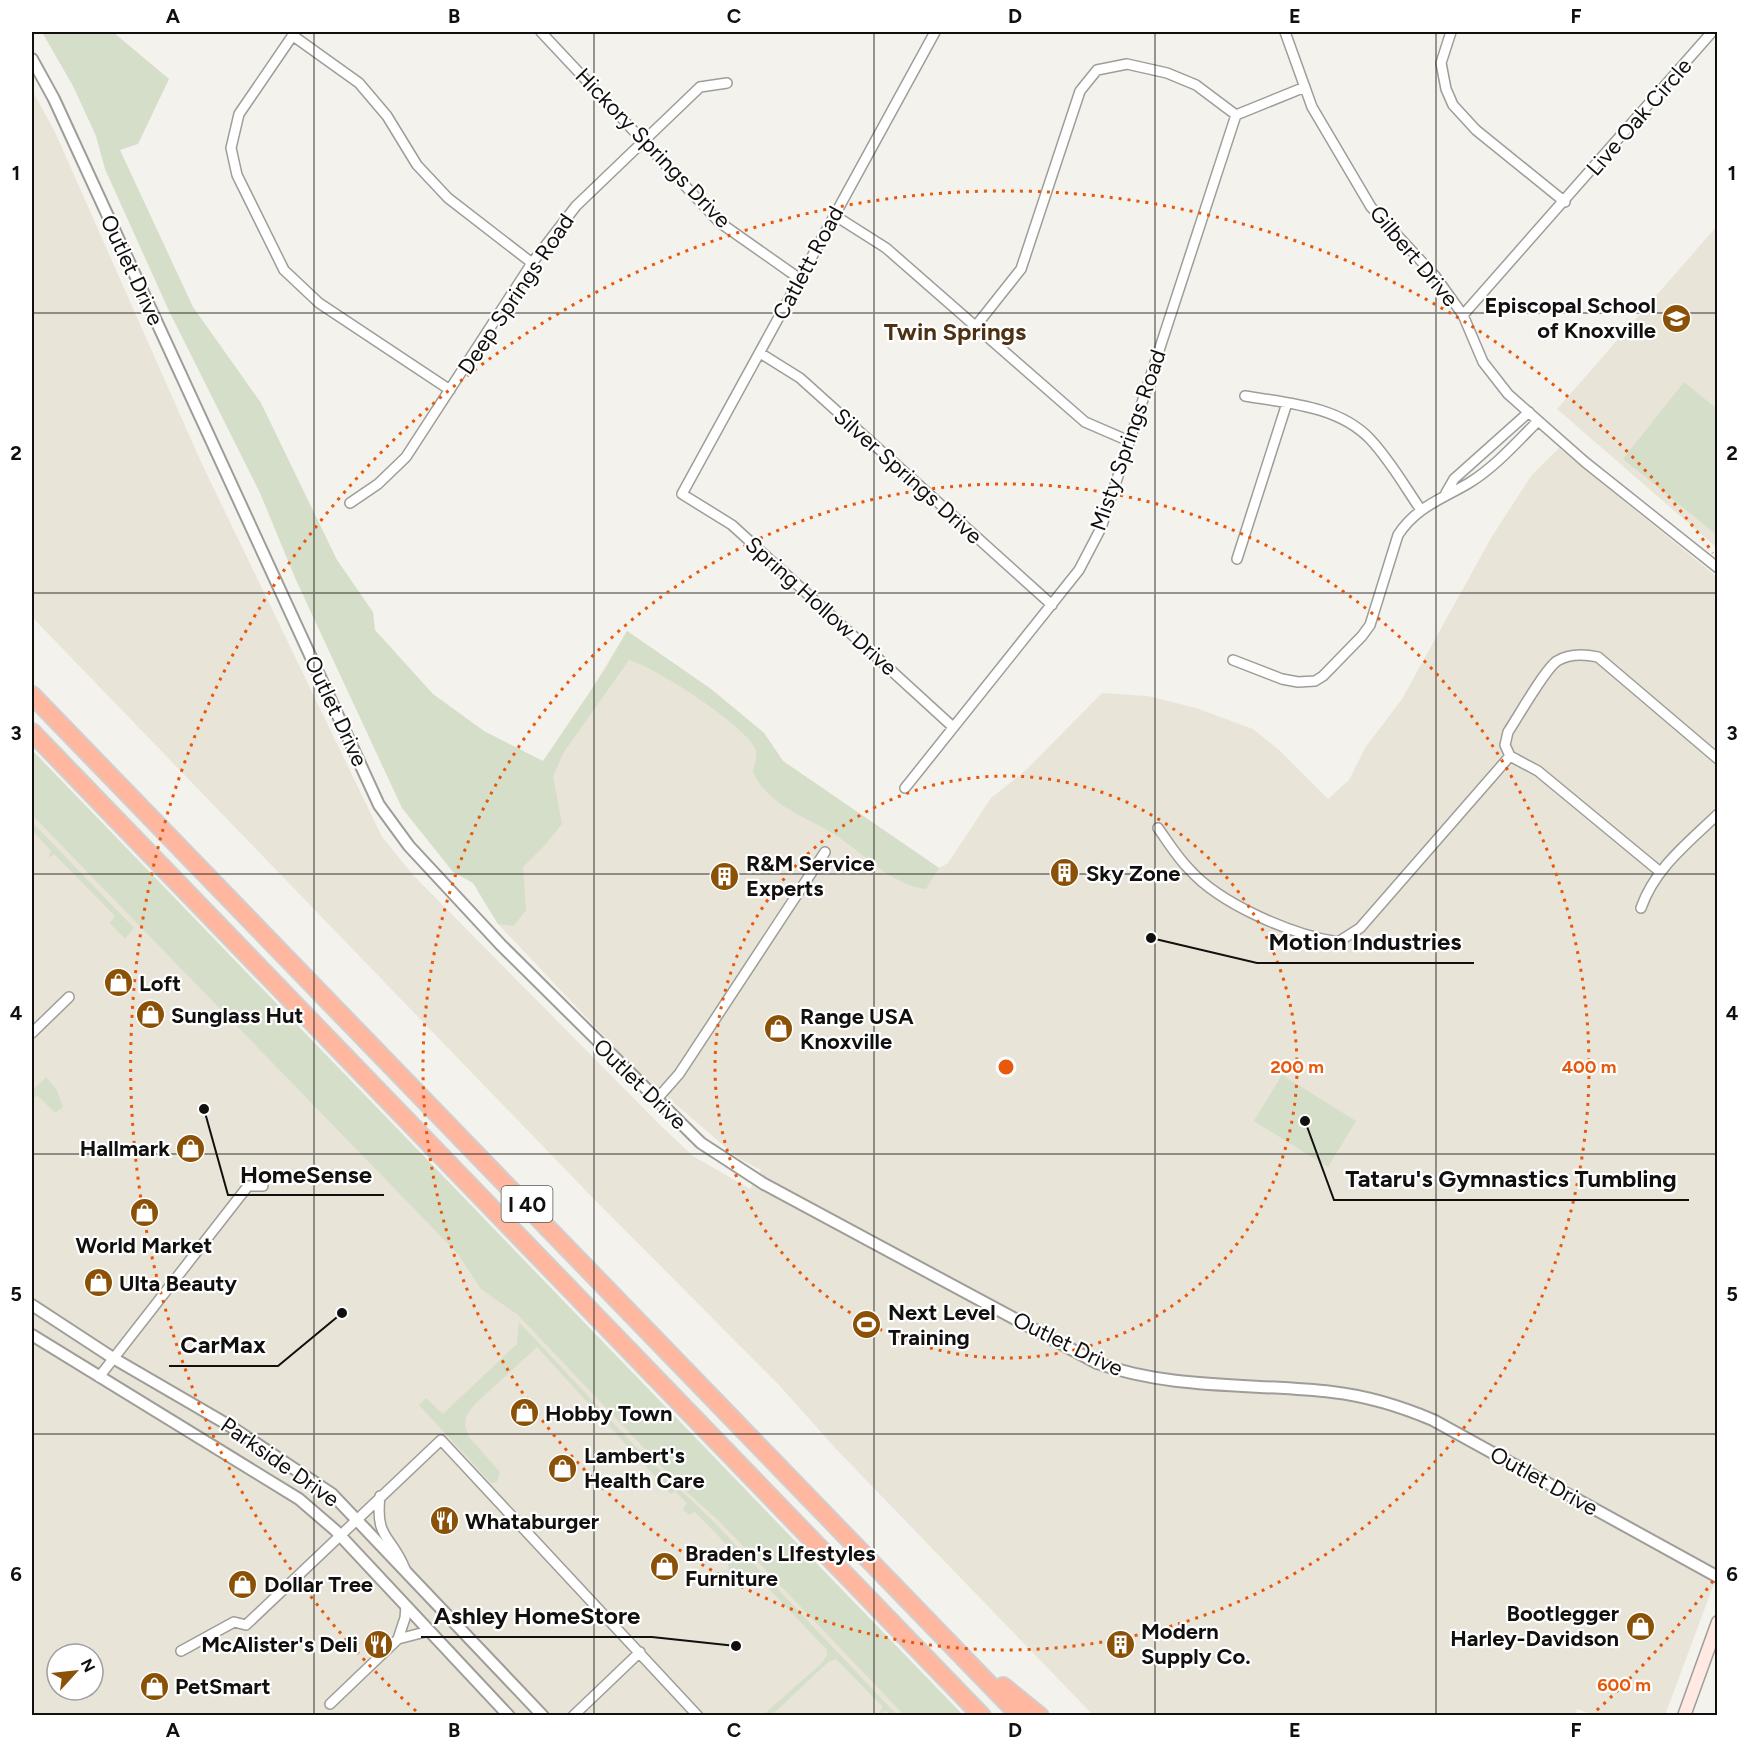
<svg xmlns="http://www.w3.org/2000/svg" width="1749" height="1747" font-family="Figtree,sans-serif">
	<rect width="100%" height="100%" fill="#f4f2ec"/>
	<path fill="#e9e4d8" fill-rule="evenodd" d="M32,90L55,132L201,462L382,837L414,876L660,1125L693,1156L750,1189L761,1170L738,1158L637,1071L498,924L473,883L627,631L711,689L764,733L783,761L939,868L948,863L991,798L1026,770L1102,693L1148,696L1196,708L1253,729L1279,750L1328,799L1349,780L1365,748L1402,699L1491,538L1531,476L1559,448L1717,577L1718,1573L1665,1715H1594L1577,1709L1575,1716L1093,1715L837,1450L779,1385L590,1195L32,617Z
		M1717,226V548L1557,409Z
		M32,804L912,1715H32ZM57,1654H93V1690H57Z"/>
	<path fill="#d5dec8" d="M42,32H113L169,79L138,144L120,150L193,307L261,403L337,560L373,612L375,630L433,694L484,731L543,761L606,668L627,631L711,689L764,733L783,761L939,868L926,889C890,885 862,851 832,833C813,821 788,812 772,797C763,789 757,782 753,771C755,764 758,755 755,748C743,724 655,667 629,660L564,752L553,776L562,824L545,845L523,867L526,910L514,926L498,924L473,883L453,872L402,808L296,580L260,493L169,311L105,169L96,136L73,86Z
		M1684,382L1717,409V535L1623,459Z
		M32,750L963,1715H904L718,1520L680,1486L518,1315L481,1289L458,1254L32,815Z
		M32,822L134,928L125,939L110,923L115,916L54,854L48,858L51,851L32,830Z
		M1282,1075L1356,1121L1328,1167L1254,1121Z
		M46,1077L57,1090L63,1107L55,1113L37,1095L32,1099V1091Z
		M519,1322L633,1444L715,1523L897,1715H891L886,1711L878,1714L883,1707L836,1659L827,1663L772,1715H763L822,1663L827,1655V1650L753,1572L757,1578L755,1580L749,1579L750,1572L742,1571L739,1577L729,1578L728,1561L724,1551L728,1546L695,1512L689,1515L683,1509L687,1503L675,1491L671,1494L537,1347L475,1404L466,1416L465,1426L469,1437L500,1472L497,1482L491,1483L419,1405L426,1398L443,1414L517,1344Z"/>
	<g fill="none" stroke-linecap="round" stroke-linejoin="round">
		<defs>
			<path id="minor" d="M295,32L239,114L231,148L237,175L284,270L319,303L450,390
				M541,32L719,222L800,279
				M935,32L682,494L732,525L953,727
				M1285,32L1312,107L1371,207L1435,276L1463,315L1483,362L1508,394L1585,462L1718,568
				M1451,32L1441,63L1446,89L1453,105L1476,130L1565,202
				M292,35L359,83L387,116L417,165L448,198L532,263
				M834,215L886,248L1085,422L1129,441
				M1463,315L1712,32
				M975,327L1021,269L1080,91L1097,70L1127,64L1167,73L1196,85L1236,115
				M760,353L800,378L1052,605
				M1245,396C1287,403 1339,406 1370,439C1390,460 1405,487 1421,510
				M1446,493L1454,479L1529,412
				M350,503L378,484L406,457L532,263L576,206L700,87L727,83
				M1237,559L1287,403
				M1233,660L1282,679L1298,682L1315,681L1323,676L1362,636L1370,625L1398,535C1416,507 1442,499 1469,483C1495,467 1517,442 1538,421
				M1510,756L1538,771L1659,871
				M905,788L1079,570L1101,528L1236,115L1305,87
				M1158,828C1168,842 1177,857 1189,869C1220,904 1292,935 1338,942L1360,928L1510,756L1505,745L1508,732C1518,717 1545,669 1557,661C1570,653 1584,654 1598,657L1718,759
				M1641,908C1655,868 1688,843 1718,814
				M32,1033L69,997
				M656,1100L679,1074L825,852
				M99,1377L248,1186H263
				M380,1496C375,1540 391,1534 405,1569
				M398,1639L405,1618L406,1606
				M181,1651L234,1622L246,1625L441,1440L698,1716
				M330,1704L398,1639L429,1631
				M573,1716L640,1652"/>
			<path id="tertiary" d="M32,59L54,99L379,805L409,846L501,945L701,1143L764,1184L1097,1363C1172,1390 1253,1383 1332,1392C1367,1396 1400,1406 1433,1420L1718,1577
				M32,1305L113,1358L230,1426L332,1494L543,1716
				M32,1335L299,1499L335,1530L509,1716"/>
			<path id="secondary" d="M1684,1716L1718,1622"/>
			<path id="motorway" d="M32,695L1020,1716
				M32,732L982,1716
				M1003,1686L1040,1716"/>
		</defs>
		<use href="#minor" stroke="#9f9d98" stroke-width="12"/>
		<use href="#tertiary" stroke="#9f9d98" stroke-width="14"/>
		<use href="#secondary" stroke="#9f9d98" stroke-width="15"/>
		<use href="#motorway" stroke="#cfcfcf" stroke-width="20"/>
		<use href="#minor" stroke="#fff" stroke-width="9"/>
		<use href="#tertiary" stroke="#fff" stroke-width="10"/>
		<use href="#secondary" stroke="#ffe9e2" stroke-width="12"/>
		<use href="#motorway" stroke="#ffb79f" stroke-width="16"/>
	</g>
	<path fill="none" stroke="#11100e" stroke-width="1.5" stroke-opacity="0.55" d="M314,32V1716M594,32V1716M874,32V1716M1155,32V1716M1436,32V1716M32,313H1718M32,593H1718M32,874H1718M32,1154H1718M32,1434H1718"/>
	<g fill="none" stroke="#e8590c" stroke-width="3" stroke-dasharray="3 6">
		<circle cx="1006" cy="1067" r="291"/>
		<circle cx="1006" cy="1067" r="583"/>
		<path d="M1713 1581A874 874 0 0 1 1596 1711M416 1711A874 874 0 1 1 1713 553"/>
	</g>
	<defs>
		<symbol id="school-disc" viewBox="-11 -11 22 22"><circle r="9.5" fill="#8a5107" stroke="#fff"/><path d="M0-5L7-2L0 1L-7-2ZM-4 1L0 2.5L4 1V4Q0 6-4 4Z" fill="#fff"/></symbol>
		<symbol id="building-disc" viewBox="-11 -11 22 22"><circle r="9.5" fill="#8a5107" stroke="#fff"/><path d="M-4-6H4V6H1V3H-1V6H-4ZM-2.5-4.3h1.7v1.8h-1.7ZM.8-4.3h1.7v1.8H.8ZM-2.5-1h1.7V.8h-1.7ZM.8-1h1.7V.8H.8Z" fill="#fff"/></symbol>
		<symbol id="shop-disc" viewBox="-11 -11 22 22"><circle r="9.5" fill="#8a5107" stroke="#fff"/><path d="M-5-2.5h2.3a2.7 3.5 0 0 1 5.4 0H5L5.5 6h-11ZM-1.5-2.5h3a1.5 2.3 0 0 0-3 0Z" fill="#fff"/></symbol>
		<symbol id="stadium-disc" viewBox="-11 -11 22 22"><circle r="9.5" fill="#8a5107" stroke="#fff"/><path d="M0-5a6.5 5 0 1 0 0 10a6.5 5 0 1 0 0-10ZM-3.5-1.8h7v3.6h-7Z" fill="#fff"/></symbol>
		<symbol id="restaurant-disc" viewBox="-11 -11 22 22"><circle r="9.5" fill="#8a5107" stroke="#fff"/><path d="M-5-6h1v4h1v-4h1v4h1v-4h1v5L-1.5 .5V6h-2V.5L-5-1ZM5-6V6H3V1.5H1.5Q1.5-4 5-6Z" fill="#fff"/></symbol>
	</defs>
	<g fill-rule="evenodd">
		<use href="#school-disc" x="1660" y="302" width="33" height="33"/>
		<use href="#building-disc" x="1048" y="856" width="33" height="33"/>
		<use href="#building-disc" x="708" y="860" width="33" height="33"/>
		<use href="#shop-disc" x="102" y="966" width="33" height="33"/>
		<use href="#shop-disc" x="134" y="998" width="33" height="33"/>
		<use href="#shop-disc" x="762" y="1012" width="33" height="33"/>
		<use href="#shop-disc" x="174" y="1132" width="33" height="33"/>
		<use href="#shop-disc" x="128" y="1196" width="33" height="33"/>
		<use href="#shop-disc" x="82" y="1266" width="33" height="33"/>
		<use href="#stadium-disc" x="850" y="1308" width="33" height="33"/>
		<use href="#shop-disc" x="508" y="1396" width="33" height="33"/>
		<use href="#shop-disc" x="546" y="1452" width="33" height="33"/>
		<use href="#restaurant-disc" x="428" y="1504" width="33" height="33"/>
		<use href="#shop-disc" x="648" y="1550" width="33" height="33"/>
		<use href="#shop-disc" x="226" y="1568" width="33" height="33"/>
		<use href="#shop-disc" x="1624" y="1610" width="33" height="33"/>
		<use href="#restaurant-disc" x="362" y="1628" width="33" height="33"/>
		<use href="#building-disc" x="1104" y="1628" width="33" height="33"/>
		<use href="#shop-disc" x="138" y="1670" width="33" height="33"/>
	</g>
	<g text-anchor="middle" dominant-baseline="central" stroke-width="4.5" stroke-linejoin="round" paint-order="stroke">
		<rect fill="#fff" stroke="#585856" stroke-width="1.5" x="501.5" y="1186" width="51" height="36" rx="4.5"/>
		<g font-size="21" font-weight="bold" fill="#11100e">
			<text x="527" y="1204">I 40</text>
		</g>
		<g font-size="22" fill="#11100e" stroke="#fff">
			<text transform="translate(1639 117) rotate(-49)">Live Oak Circle</text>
			<text transform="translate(653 148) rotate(46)">Hickory Springs Drive</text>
			<text transform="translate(1414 256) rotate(50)">Gilbert Drive</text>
			<text transform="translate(808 263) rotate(-62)">Catlett Road</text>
			<text transform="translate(132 270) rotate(65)">Outlet Drive</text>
			<text transform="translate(516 294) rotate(-56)">Deep Springs Road</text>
			<text transform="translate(1128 440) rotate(-71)">Misty Springs Road</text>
			<text transform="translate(908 476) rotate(42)">Silver Springs Drive</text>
			<text transform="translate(821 606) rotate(42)">Spring Hollow Drive</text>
			<text transform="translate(336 711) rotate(65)">Outlet Drive</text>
			<text transform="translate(640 1084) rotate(44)">Outlet Drive</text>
			<text transform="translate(1068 1344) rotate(26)">Outlet Drive</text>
			<text transform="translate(280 1462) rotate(35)">Parkside Drive</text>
			<text transform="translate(1544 1481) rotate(29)">Outlet Drive</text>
		</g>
		<g font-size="22" font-weight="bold" fill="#11100e" stroke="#fff" text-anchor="start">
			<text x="1656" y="305" text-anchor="end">Episcopal School<tspan x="1656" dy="25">of Knoxville</tspan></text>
			<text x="746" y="863">R&amp;M Service<tspan x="746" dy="25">Experts</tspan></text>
			<text x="1086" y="873">Sky Zone</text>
			<text x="139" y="983">Loft</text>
			<text x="171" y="1015">Sunglass Hut</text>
			<text x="800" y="1016">Range USA<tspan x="800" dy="25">Knoxville</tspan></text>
			<text x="170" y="1148" text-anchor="end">Hallmark</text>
			<text x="144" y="1245" text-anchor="middle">World Market</text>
			<text x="119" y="1283">Ulta Beauty</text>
			<text x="888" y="1312">Next Level<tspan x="888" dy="25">Training</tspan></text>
			<text x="545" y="1413">Hobby Town</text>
			<text x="584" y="1455">Lambert's<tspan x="584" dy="25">Health Care</tspan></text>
			<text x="465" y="1521">Whataburger</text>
			<text x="685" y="1553">Braden's LIfestyles<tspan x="685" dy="25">Furniture</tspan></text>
			<text x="264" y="1584">Dollar Tree</text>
			<text x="1619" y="1613" text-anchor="end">Bootlegger<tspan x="1619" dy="25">Harley-Davidson</tspan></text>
			<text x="1141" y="1631">Modern<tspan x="1141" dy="25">Supply Co.</tspan></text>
			<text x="358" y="1644" text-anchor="end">McAlister's Deli</text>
			<text x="175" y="1686">PetSmart</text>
		</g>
		<g font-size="24" font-weight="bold" fill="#4e3113" stroke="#fff">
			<text x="955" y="331">Twin Springs</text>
		</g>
	</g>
	<circle cx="1006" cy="1067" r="9" fill="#e8590c" stroke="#fff" stroke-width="3"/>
	<g font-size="18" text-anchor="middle" font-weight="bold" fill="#e8590c" stroke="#fff" stroke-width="4.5" stroke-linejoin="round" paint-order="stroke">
		<text x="1297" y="1073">200 m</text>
		<text x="1589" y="1073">400 m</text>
		<text x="1624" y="1691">600 m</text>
	</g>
	<path fill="none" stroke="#11100e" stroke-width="2" d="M1151 938L1257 963H1474M204 1109L228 1195H384M1305 1121L1334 1200H1689M342 1313L278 1366H169M736 1646L652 1637H421"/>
	<g fill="#11100e" stroke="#fff" stroke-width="2">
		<circle cx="1151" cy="938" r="6"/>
		<circle cx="204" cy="1109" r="6"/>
		<circle cx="1305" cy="1121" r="6"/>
		<circle cx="342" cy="1313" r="6"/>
		<circle cx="736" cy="1646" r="6"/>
	</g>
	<g font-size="24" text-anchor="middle" font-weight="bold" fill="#11100e" stroke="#fff" stroke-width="4.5" stroke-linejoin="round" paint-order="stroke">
		<text x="1365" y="950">Motion Industries</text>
		<text x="306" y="1183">HomeSense</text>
		<text x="1511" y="1187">Tataru's Gymnastics Tumbling</text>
		<text x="223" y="1353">CarMax</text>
		<text x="537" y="1624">Ashley HomeStore</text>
	</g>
	<rect width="1749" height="1747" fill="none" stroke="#ffffff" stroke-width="66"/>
	<g transform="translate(75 1672) rotate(63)"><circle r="28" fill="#ffffff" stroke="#a09f9f" stroke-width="1.5"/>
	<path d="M0-4.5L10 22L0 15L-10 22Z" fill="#8a5107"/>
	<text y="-9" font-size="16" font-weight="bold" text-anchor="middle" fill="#11100e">N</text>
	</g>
	<rect x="33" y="33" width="1683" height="1681" fill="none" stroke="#11100e" stroke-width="2"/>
	<g font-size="20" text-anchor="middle" font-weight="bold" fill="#11100e">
		<text x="173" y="23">A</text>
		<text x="454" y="23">B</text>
		<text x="734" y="23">C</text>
		<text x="1015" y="23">D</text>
		<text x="1295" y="23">E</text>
		<text x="1576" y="23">F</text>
		<text x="16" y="180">1</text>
		<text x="1732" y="180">1</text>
		<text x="16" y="460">2</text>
		<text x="1732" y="460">2</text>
		<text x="16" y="740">3</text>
		<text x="1732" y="740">3</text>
		<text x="16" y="1020">4</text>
		<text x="1732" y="1020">4</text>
		<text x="16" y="1301">5</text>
		<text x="1732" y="1301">5</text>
		<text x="16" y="1581">6</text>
		<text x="1732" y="1581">6</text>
		<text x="173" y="1737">A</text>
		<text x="454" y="1737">B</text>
		<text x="734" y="1737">C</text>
		<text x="1015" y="1737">D</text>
		<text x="1295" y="1737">E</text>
		<text x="1576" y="1737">F</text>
	</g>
</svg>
